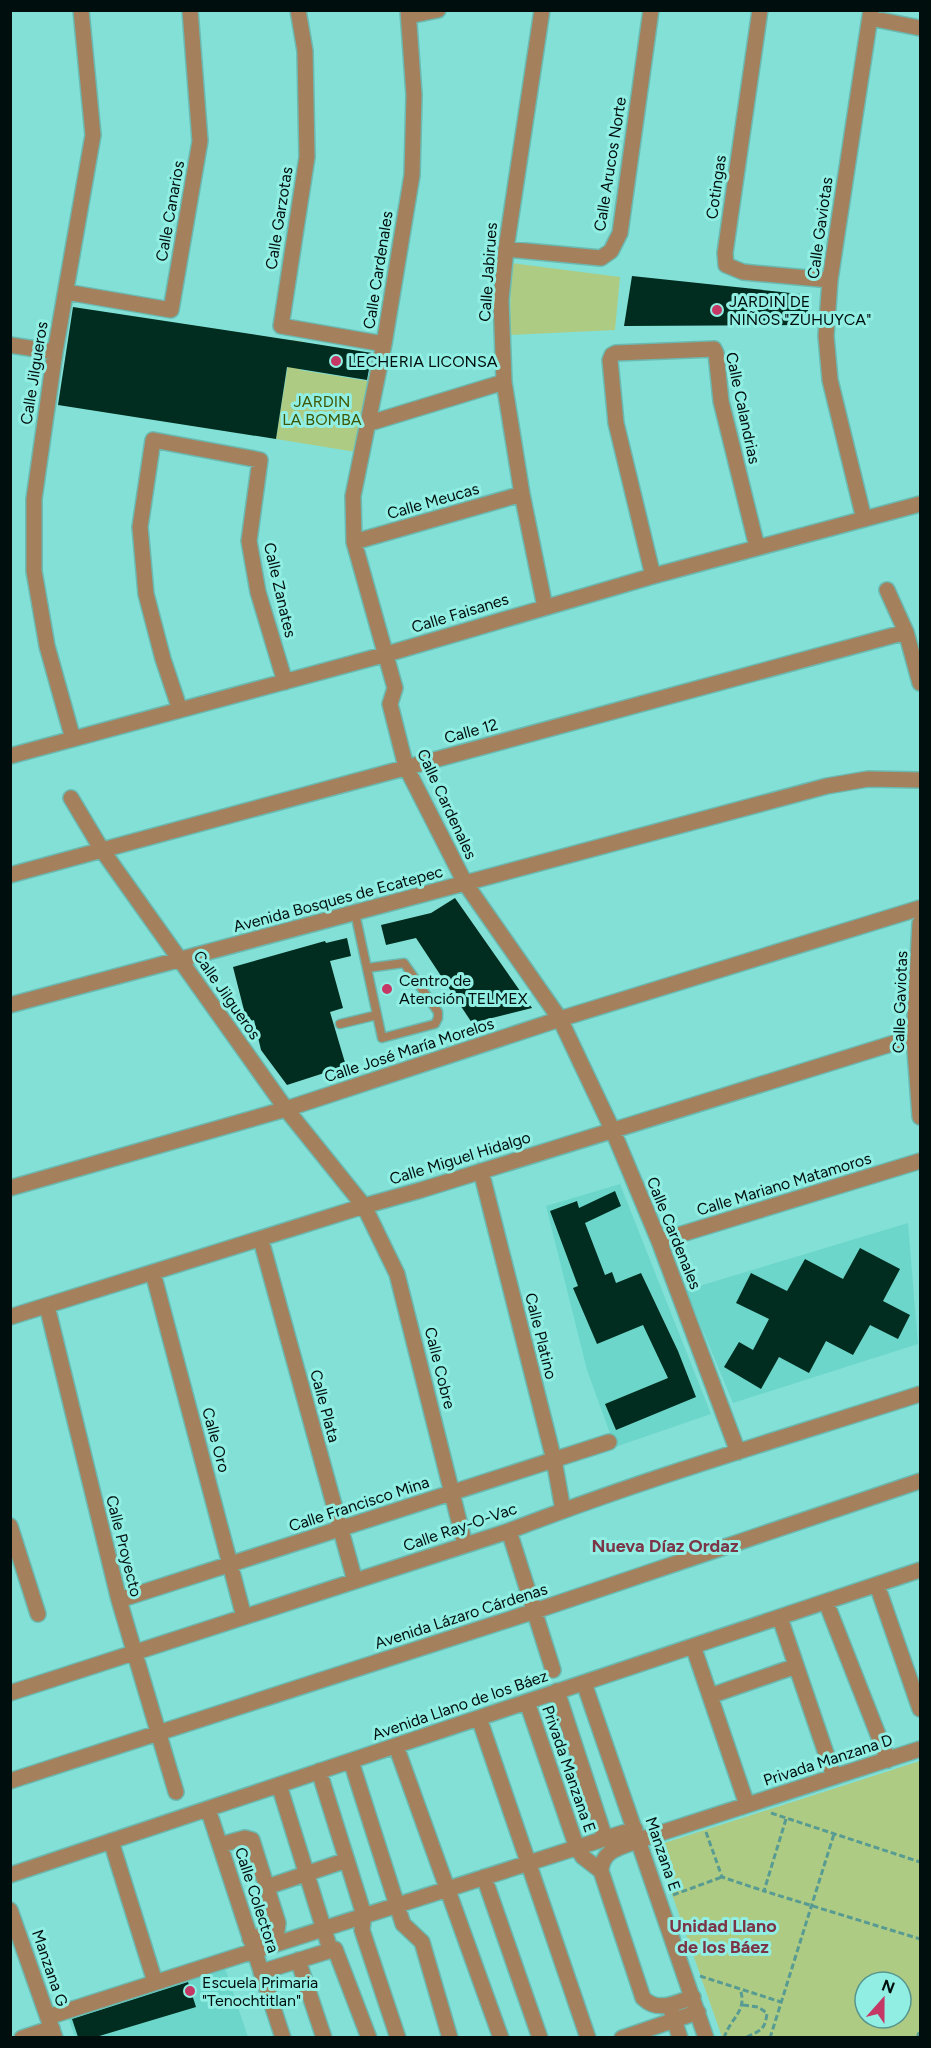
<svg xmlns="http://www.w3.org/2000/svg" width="931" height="2048" font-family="Figtree,sans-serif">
	<rect width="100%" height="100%" fill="#83e0d6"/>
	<path fill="#6dd6cb" d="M620,1184L711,1414L615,1447L587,1370L546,1206Z
		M908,1223L918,1344L733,1403L686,1290Z
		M224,1965L248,2037H75L68,2017Z"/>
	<path fill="#aecb83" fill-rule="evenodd" d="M511,263L620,277L615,330L510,335Z
		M292,340L304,342L300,370L368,381L356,452L276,439Z
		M920,1761V2037H722L655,1846ZM865,1982H901V2018H865Z"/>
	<path fill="#002d1f" d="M632,276L810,295L806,325L624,326Z
		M73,307L303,342L372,353L367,380L287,367L276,439L58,405Z
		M455,898L532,1008L472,1023L416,938L386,945L381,925L431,913Z
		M347,938L351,956L330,961L343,1008L330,1012L346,1066L287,1085L261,1050L254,1020L247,1022L233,967L325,941L326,943Z
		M615,1191L621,1206L585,1223L605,1275L612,1272L616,1283L641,1273L678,1351L696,1397L616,1430L605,1404L668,1378L643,1325L597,1344L573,1288L578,1286L550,1211L577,1201L579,1208Z
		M860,1248L900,1269L883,1301L910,1315L898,1339L870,1325L853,1355L826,1341L809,1373L779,1357L761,1389L724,1367L739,1342L753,1350L769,1319L736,1303L751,1273L787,1291L805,1259L843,1279Z
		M188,1982L196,2007L96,2037H78L72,2019Z"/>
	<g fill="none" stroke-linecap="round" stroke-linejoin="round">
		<defs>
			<path id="lane" d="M355,913C364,955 373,996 382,1038L435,1024L438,1018V1012L404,963L367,968
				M340,1024L377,1015"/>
			<path id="street" d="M298,10L305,51L307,157L281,326L384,344
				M408,10L414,95L412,175L384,344L353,496L354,542L395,688L390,704L406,767L465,883L560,1019L613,1131L659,1241L738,1452
				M542,10L506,249L501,300L504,382L522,494L545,607
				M760,10L725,253L726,265L743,272L830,280
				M409,16L438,10
				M870,18L920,28
				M506,249L601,258L611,251L620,233L651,10
				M66,292L171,310L200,141L190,10
				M10,345L55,352
				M370,423L504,382
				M864,519L830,380L826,336L830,280L871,10
				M354,542L522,494
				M653,576L616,423L610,360L612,355L616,353L714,349L716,353L721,401L757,547
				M887,590L906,632L920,683
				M180,710L163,659L146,594L140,527L153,440L260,460L249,541L258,592L285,682
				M73,739L47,646L34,571V499L55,352L93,135L81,10
				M10,756L387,654L653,576L920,504
				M71,798L102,850L286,1109L364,1206L397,1274L465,1545
				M10,875L906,632
				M920,923L914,1037L920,1117
				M10,1005L827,786L868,779L920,780
				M481,1171L554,1460L563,1510
				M10,1188L286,1109L560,1019L920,908
				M261,1240L355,1581
				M659,1241L920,1161
				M153,1273L244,1617
				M47,1306L119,1600L176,1792
				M10,1317L364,1206L421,1190L920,1035
				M10,1526L38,1614
				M509,1531L553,1670
				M877,1585L920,1709
				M119,1600L609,1442
				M826,1602L888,1760
				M780,1618L834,1777
				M693,1646L747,1805
				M584,1683L706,2038
				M557,1691L605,1838
				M10,1693L509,1531C643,1479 783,1438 920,1394
				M710,1696L796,1666
				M527,1702L577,1848L583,1857L601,1871
				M479,1718L588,2038
				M396,1746L501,2038
				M351,1761L403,1924L422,1942L450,2038
				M319,1771L364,1915L362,1930L398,2038
				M10,1781L535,1611L920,1481
				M279,1785L330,1949
				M208,1809L283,2038
				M111,1841L155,1982
				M220,1845L245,1838L252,1840L278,1923L277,1931L250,1939
				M10,1875L920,1570
				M484,1877L540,2038
				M267,1887L347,1860
				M10,1910L55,2038
				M298,1960L324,2038
				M261,1972L335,1949L369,2038
				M693,1997C675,2003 658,2013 643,1998L601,1871C602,1849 621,1848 639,1840L920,1749
				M671,2010L680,2038
				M48,2017L635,1829
				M22,2038L52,2028
				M622,2038L698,2012"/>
		</defs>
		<use href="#lane" stroke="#6bbab2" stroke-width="11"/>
		<use href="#street" stroke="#6bbab2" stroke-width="18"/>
		<path stroke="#579b93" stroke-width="3" stroke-dasharray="6 3" stroke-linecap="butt" d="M771,1813L920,1862
			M786,1819L764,1891L920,1939
			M706,1832L722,1877L764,1891
			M673,1895L722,1877
			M700,1976L781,2002
			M743,2005L758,2007L767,2013C765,2031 760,2030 745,2038
			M724,2038C731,2017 748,2011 740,1989
			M770,2038L834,1834
			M917,2038L920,2030"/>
		<use href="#lane" stroke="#a4805d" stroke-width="8"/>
		<use href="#street" stroke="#a4805d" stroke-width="15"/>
	</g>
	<g fill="#c53764" stroke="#90eee3" stroke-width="2">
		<circle cx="717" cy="310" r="6"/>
		<circle cx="336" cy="361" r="6"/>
		<circle cx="387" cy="989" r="6"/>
		<circle cx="190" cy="1991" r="6"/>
	</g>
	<g text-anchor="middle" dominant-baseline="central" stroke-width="6" stroke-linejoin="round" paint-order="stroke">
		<g font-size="16" fill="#000f0d" stroke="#90eee3">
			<text transform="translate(610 164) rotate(-81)">Calle Arucos Norte</text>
			<text transform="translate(716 187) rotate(-82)">Cotingas</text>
			<text transform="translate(170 211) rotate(-80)">Calle Canarios</text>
			<text transform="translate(279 218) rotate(-81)">Calle Garzotas</text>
			<text transform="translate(820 228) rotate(-82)">Calle Gaviotas</text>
			<text transform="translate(378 270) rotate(-81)">Calle Cardenales</text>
			<text transform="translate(488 272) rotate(-86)">Calle Jabirues</text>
			<text transform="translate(34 373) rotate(-81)">Calle Jilgueros</text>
			<text transform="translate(743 408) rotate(78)">Calle Calandrias</text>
			<text transform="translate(433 501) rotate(-16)">Calle Meucas</text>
			<text transform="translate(280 590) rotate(77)">Calle Zanates</text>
			<text transform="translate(460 613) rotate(-17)">Calle Faisanes</text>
			<text transform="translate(471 731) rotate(-15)">Calle 12</text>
			<text transform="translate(447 804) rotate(65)">Calle Cardenales</text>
			<text transform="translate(338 899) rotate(-15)">Avenida Bosques de Ecatepec</text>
			<text transform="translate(227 995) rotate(55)">Calle Jilgueros</text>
			<text transform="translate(900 1002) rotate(-88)">Calle Gaviotas</text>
			<text transform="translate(409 1050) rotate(-18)">Calle José María Morelos</text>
			<text transform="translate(460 1158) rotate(-17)">Calle Miguel Hidalgo</text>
			<text transform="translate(784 1184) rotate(-17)">Calle Mariano Matamoros</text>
			<text transform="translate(674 1233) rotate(68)">Calle Cardenales</text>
			<text transform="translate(541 1336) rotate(76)">Calle Platino</text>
			<text transform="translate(440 1368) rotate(76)">Calle Cobre</text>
			<text transform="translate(325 1406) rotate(75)">Calle Plata</text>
			<text transform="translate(216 1440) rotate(75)">Calle Oro</text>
			<text transform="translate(359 1504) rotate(-18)">Calle Francisco Mina</text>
			<text transform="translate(460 1527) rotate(-19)">Calle Ray-O-Vac</text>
			<text transform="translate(124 1546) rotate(76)">Calle Proyecto</text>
			<text transform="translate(461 1616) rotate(-18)">Avenida Lázaro Cárdenas</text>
			<text transform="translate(460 1705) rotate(-19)">Avenida Llano de los Báez</text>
			<text transform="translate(828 1760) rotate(-18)">Privada Manzana D</text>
			<text transform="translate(569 1769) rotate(71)">Privada Manzana E</text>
			<text transform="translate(663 1854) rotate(71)">Manzana E</text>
			<text transform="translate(257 1900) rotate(72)">Calle Colectora</text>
			<text transform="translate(50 1968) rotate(71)">Manzana G</text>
		</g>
		<g font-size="16" fill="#000f0d" stroke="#90eee3" text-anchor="start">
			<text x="729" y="301">JARDIN DE<tspan x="729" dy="18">NIÑOS "ZUHUYCA"</tspan></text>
			<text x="348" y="361">LECHERIA LICONSA</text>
			<text x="399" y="980">Centro de<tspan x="399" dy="18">Atención TELMEX</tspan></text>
			<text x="202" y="1982">Escuela Primaria<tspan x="202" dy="18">"Tenochtitlan"</tspan></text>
		</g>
		<g font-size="16" fill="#3f5703" stroke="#90eee3">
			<text x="322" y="401">JARDIN<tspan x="322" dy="18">LA BOMBA</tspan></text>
		</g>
		<g font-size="18" font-weight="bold" fill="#7b3547" stroke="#90eee3">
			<text x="665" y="1546">Nueva Díaz Ordaz</text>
			<text x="723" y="1926">Unidad Llano<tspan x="723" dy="21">de los Báez</tspan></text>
		</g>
	</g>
	<rect width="931" height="2048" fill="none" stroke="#000f0d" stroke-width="24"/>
	<g transform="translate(883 2000) rotate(21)"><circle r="28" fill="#90eee3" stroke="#56958d" stroke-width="1.5"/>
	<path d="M0-4.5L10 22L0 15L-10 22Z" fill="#c53764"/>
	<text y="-9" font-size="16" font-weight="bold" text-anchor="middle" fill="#000f0d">N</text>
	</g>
</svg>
